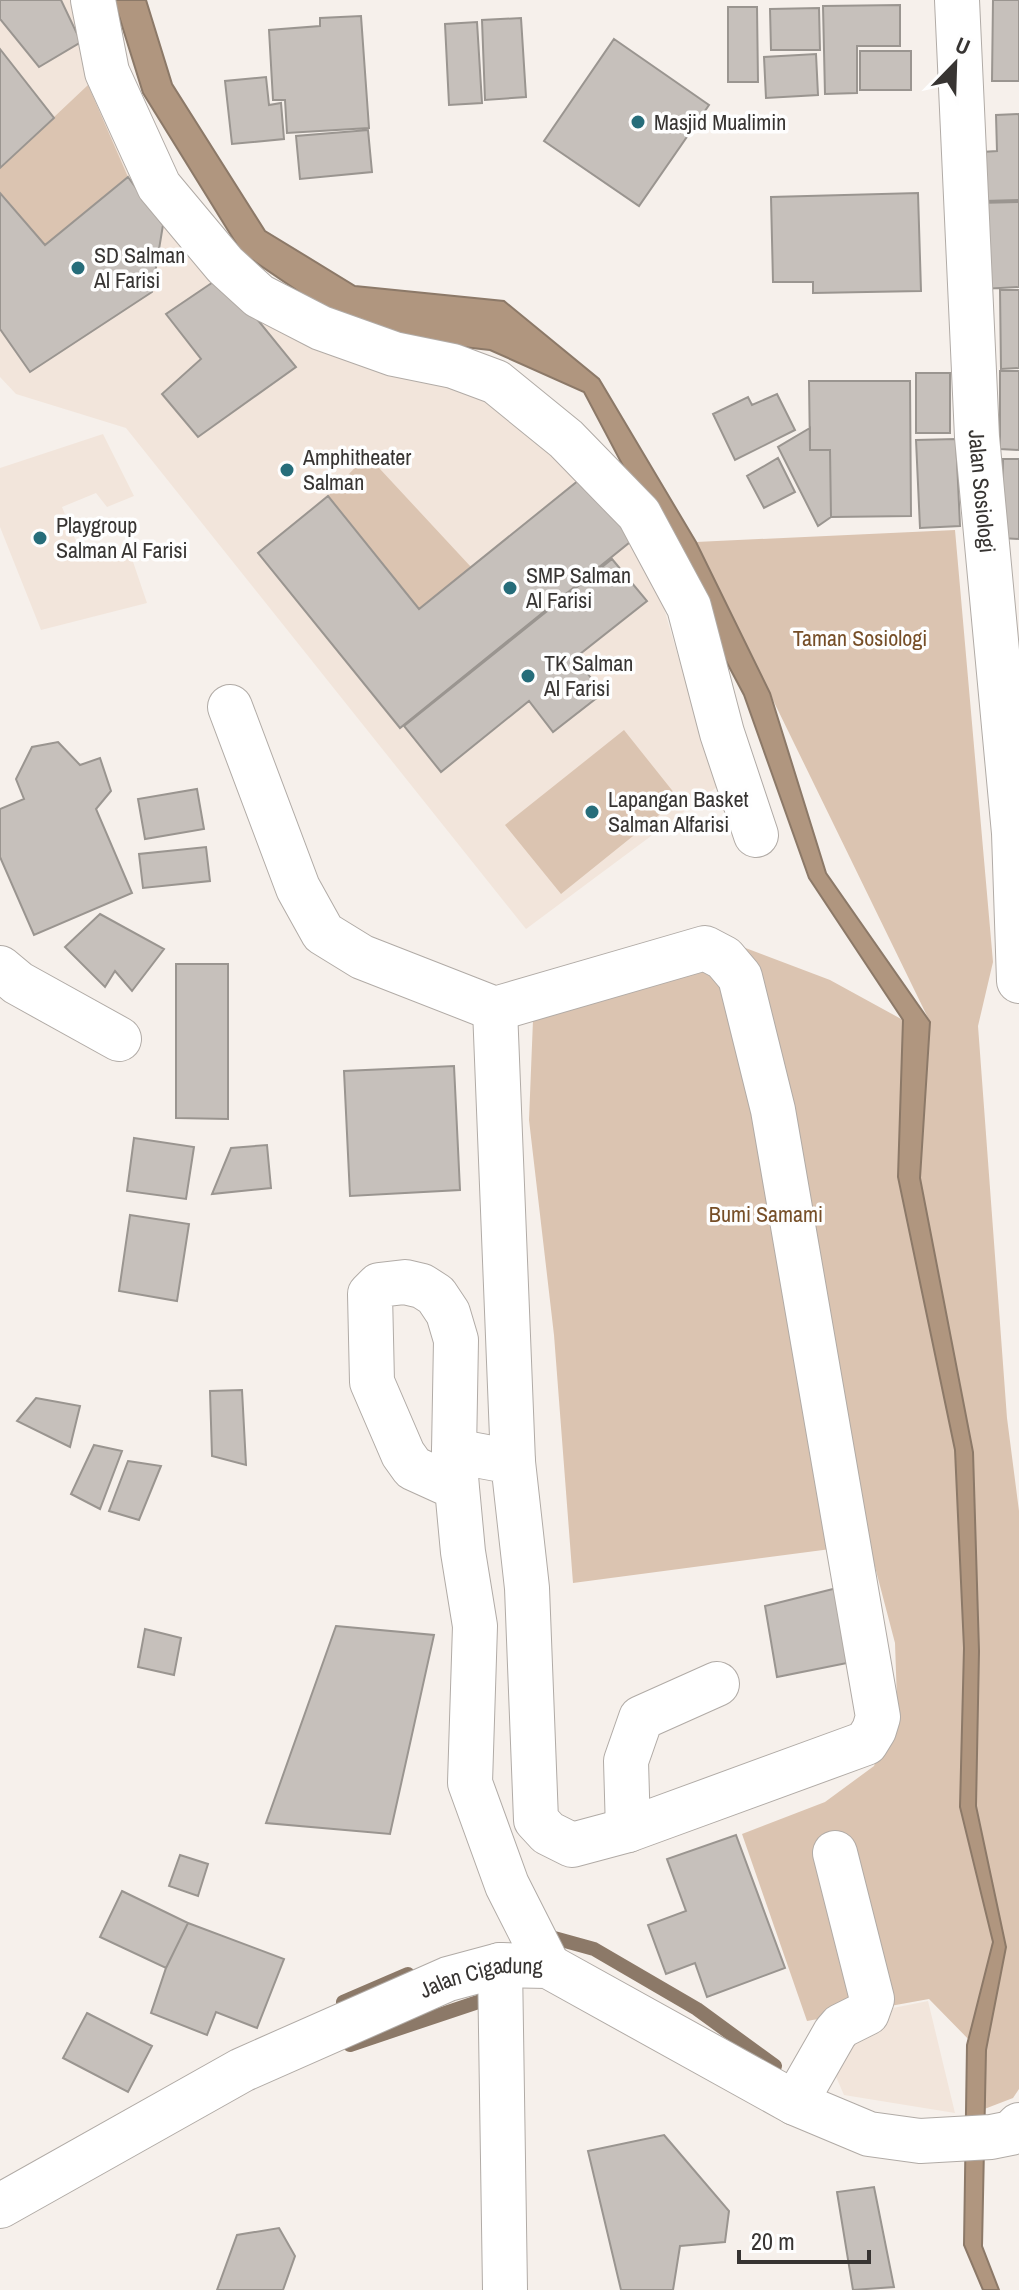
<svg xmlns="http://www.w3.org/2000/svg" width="1019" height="2290" font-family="'Archivo Narrow',sans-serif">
	<rect width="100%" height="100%" fill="#f6f0eb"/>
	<path fill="#f2e5db" d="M0,0H72L256,306L457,369L640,528L717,787L526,929L126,428L16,394L0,377Z
		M103,434L134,496L107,507L96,493L62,507L83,558L129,550L147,603L41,630L0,527V468Z
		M928,2001L955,2113L844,2095L813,2024Z"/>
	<path fill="#dbc4b1" d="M88,85L128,177L45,245L0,193V168Z
		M367,455L471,567L419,609L328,496Z
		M955,530L993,962L978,1026L1007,1418L1019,1511V2089L1013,2098L974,2113L975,2046L929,1999L807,2021L742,1834L825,1802L874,1766L897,1701L895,1643L869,1544L573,1583L554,1335L529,1120L533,1020L735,944L830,980L903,1020L930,1022L696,542Z
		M624,730L679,799L561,894L505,825Z"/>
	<path fill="#b0967f" stroke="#8c7968" stroke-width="2" d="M114,0H146L172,84L265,231L355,286L504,301L599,379L696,542L770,693L826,873L930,1022L920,1178L973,1452L979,1651L976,1806L1006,1947L986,2050L982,2246L999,2290H983L964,2245L967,2045L993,1942L960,1807L964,1648L955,1450L898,1177L903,1020L809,878L744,695L584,392L490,350L409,341L333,315L242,253L143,93Z"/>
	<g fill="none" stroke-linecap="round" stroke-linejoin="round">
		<path stroke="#8c7968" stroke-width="14" d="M547,1936L594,1949L697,2009L775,2066
			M343,2002L408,1974
			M350,2045L487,1999"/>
	</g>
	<path fill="#c6c0bb" stroke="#9a9590" stroke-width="2" d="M0,0H61L81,42L39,67L0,19Z
		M993,0H1019V81H992Z
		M900,5V46H857V93L825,94L823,6Z
		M728,7H757L758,82H728Z
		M819,8L820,50H771L770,9Z
		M361,16L369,128L287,133L285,100H273L269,30L320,26V18Z
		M521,18L526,97L485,100L482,20Z
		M477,22L482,103L449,105L445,24Z
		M614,39L709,105L639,206L544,141Z
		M0,49L54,118L0,168Z
		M860,51H911V90H860Z
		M816,54L818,95L766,98L764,57Z
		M266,77L269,105L281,103L284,139L232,144L225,81Z
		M1019,114V200L984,201L982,152L997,151L996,115Z
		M368,130L372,172L300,179L296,136Z
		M128,177L163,225L152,292L30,372L0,329V193L45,245Z
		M918,193L921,291L813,293V282H773L771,197Z
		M1019,202V287L982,289L978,203Z
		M222,276L296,367L198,437L162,394L201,359L166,314Z
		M1000,290H1019V368L1001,369Z
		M1000,371H1019V450L1000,449Z
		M916,373H950V433H916Z
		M809,381H910L911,516L831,517L830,450H810Z
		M777,394L795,430L735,460L713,414L748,397L752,405Z
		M810,428V450H830L831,517L818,526L778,447Z
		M956,439L960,526L920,528L916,440Z
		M778,458L795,492L764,508L747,476Z
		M1003,459H1019V539L1001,538Z
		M584,476L635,538L400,728L258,553L328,496L419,609Z
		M612,559L647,601L575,658L603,693L553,732L529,701L441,772L404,726Z
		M58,742L80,765L100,758L111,791L96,809L132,893L34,935L0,857V809L24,799L16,779L32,747Z
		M197,789L204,829L145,839L138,799Z
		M206,847L210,881L143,888L139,854Z
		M100,914L164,949L132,991L115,971L105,987L65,947Z
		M176,964H228V1119L176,1118Z
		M454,1066L460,1190L350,1196L344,1071Z
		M134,1138L194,1147L186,1199L127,1191Z
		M267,1145L271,1188L212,1194L231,1148Z
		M130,1215L189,1224L177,1301L119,1291Z
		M242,1390L246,1465L212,1456L210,1391Z
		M36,1398L80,1406L70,1447L17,1421Z
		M94,1445L122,1451L100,1509L71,1494Z
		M128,1461L161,1466L139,1520L109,1511Z
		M849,1585L867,1659L777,1677L765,1606Z
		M336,1626L434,1635L390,1834L266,1823Z
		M145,1629L181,1638L174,1675L138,1667Z
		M736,1835L785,1968L707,1997L695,1963L666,1974L648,1925L686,1911L667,1859Z
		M180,1855L208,1864L198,1896L169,1886Z
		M122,1891L188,1923L166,1968L100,1937Z
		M188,1923L284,1959L257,2028L216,2012L207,2035L151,2013L166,1968Z
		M87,2013L152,2046L128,2092L63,2058Z
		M664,2135L729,2211L725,2242L680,2246L673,2290H621L588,2151Z
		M874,2187L894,2287L853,2290L837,2192Z
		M279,2228L295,2256L283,2290H217L237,2235Z"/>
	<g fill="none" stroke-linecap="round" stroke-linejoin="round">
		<defs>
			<g id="minor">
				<path d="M93,0L107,72L159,186L225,265L259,296L321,328L394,354L453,366L496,382L566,439L639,514L689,607L722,733L756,835"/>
				<path id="s1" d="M957,0L977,437L1014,833L1019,981"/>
				<path d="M230,707L298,888L323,933L362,957L495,1009L705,948L724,958L740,977L773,1110L878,1717L874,1730L866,1743L628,1830L572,1845L548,1833L536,1820L527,1588L513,1462L454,1451"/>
				<path d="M0,968L18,983L119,1039"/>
				<path d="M495,1009L513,1462"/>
				<path d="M457,1488L413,1468L403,1454L372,1382L370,1294L379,1285L405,1282L422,1286L436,1295L448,1313L456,1340L454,1451L457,1488L463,1552L475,1626L470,1783L507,1885L548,1966"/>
				<path d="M628,1830L626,1761L641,1718L717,1684"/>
				<path d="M500,1965L505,2290"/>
				<path d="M795,2103L835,2033L841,2026L867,2013L872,1999L835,1853"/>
				<path id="s2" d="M0,2206L242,2070L448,1979L500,1965L548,1966L795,2103L869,2134L920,2141L991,2137L1011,2133L1019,2125"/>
			</g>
		</defs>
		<use href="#minor" stroke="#b1aba6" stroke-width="46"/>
		<use href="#minor" stroke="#fff" stroke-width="44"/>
	</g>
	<g fill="#266d7a" stroke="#fefefe" stroke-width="3">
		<circle cx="638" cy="122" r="8"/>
		<circle cx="78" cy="268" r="8"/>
		<circle cx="287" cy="470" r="8"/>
		<circle cx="40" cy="538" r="8"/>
		<circle cx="510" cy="588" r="8"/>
		<circle cx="528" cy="676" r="8"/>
		<circle cx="592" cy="812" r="8"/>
	</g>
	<g text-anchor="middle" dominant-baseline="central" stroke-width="7" stroke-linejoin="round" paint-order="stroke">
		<g font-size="22" fill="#373432" stroke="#fefefe" text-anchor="start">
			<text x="654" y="122">Masjid Mualimin</text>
			<text x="94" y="255">SD Salman<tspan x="94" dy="25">Al Farisi</tspan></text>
			<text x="303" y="457">Amphitheater<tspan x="303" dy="25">Salman</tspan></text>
			<text x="56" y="525">Playgroup<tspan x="56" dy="25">Salman Al Farisi</tspan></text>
			<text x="526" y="575">SMP Salman<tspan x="526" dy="25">Al Farisi</tspan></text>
			<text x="544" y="663">TK Salman<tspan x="544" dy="25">Al Farisi</tspan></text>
			<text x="608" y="799">Lapangan Basket<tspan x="608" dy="25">Salman Alfarisi</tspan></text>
		</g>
		<g font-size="22" fill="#373432" stroke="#fefefe">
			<text stroke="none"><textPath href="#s1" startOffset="492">Jalan Sosiologi</textPath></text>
			<text stroke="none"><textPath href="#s2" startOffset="536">Jalan Cigadung</textPath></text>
		</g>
		<g font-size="22" fill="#764e27" stroke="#fefefe">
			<text x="860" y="638">Taman Sosiologi</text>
			<text x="766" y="1214">Bumi Samami</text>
		</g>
	</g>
	<g transform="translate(955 64) rotate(23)" stroke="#fefefe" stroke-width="6" paint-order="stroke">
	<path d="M0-6L14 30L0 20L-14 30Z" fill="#373432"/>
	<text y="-12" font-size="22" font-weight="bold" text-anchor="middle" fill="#373432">U</text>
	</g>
	<path d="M739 2250v12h130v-12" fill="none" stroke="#373432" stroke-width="4"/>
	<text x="751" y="2250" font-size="24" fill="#373432" stroke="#fefefe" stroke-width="6" paint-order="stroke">20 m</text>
</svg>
